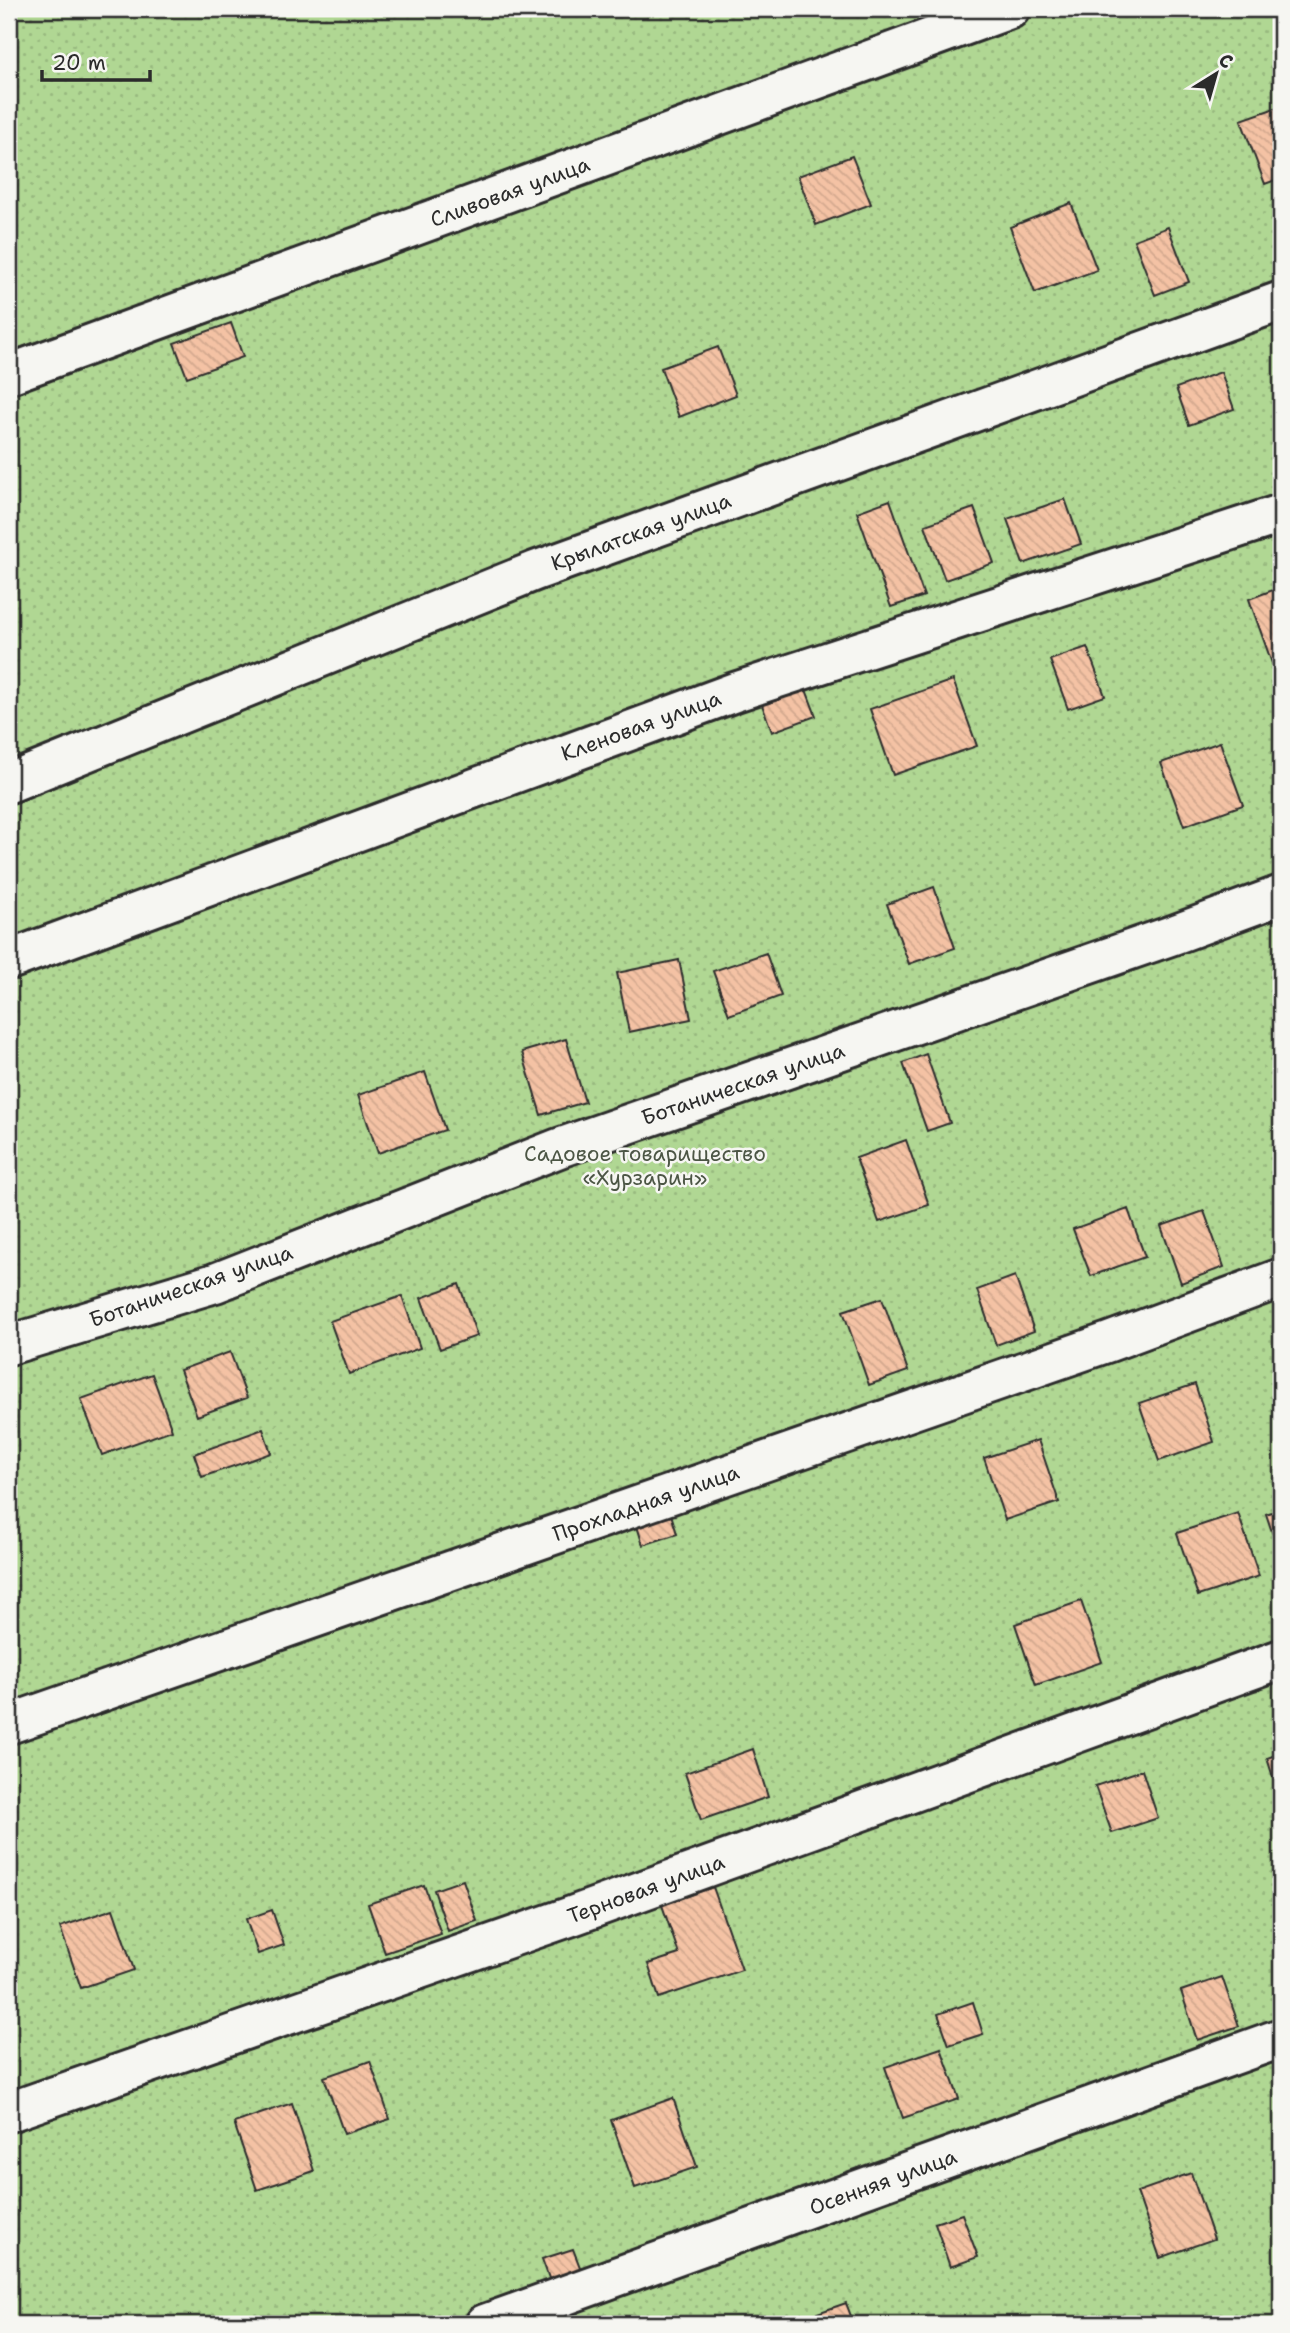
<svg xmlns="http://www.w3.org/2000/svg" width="1290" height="2333" font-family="'Shantell Sans',sans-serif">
	<defs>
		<pattern id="garden-dots" width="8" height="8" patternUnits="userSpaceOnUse" patternTransform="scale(1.75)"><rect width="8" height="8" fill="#b0d793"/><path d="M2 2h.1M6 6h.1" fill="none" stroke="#98b97f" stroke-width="1.8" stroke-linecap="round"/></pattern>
		<pattern id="building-back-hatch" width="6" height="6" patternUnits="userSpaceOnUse" patternTransform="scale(1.75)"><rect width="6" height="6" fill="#f4c2a4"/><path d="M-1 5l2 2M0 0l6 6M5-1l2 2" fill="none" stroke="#d1a78d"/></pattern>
	</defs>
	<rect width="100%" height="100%" fill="#f5e6db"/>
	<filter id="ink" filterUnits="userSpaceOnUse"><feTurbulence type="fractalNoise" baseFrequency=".0143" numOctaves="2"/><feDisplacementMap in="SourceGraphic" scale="14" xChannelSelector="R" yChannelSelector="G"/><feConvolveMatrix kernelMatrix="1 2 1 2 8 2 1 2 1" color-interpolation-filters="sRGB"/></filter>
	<g filter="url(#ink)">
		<path fill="url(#garden-dots)" stroke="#6e815f" stroke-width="2" d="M9,9H1281V2324H9Z"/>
		<path fill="url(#building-back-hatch)" stroke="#2b2b2b" stroke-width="2" d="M1281,106V178L1265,184L1241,120Z
			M852,156L871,204L816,225L798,176Z
			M1071,203L1097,270L1035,293L1010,227Z
			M1168,227L1189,282L1155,295L1134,240Z
			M231,323L243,357L187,377L174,343Z
			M718,347L736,395L679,417L661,368Z
			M1221,372L1234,409L1189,425L1176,388Z
			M1065,499L1081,544L1023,564L1007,519Z
			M890,500L924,596L891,607L857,512Z
			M974,508L994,563L945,580L925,525Z
			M1281,587V663L1273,666L1249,599Z
			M1087,647L1105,696L1068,709L1050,660Z
			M953,680L977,746L893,775L870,709Z
			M805,687L816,716L772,732L761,702Z
			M1220,742L1243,805L1184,826L1161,763Z
			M934,887L955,948L909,964L887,904Z
			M766,953L781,996L729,1015L713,971Z
			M679,960L691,1019L629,1032L617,973Z
			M566,1039L585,1102L541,1115L522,1052Z
			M926,1054L950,1123L927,1131L903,1063Z
			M425,1072L445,1130L378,1153L358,1095Z
			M906,1140L929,1205L879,1222L856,1158Z
			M1128,1209L1145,1257L1091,1276L1073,1229Z
			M1204,1211L1224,1267L1181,1283L1161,1226Z
			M1015,1276L1034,1331L996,1345L977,1290Z
			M459,1284L477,1336L440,1349L421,1298Z
			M402,1296L420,1348L349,1374L330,1321Z
			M882,1298L908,1371L869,1385L843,1311Z
			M230,1352L247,1398L197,1416L180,1370Z
			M152,1374L172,1430L102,1455L81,1399Z
			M1195,1384L1214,1442L1159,1461L1139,1403Z
			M263,1429L271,1453L202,1477L194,1454Z
			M1038,1440L1059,1502L1005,1520L984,1458Z
			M1281,1509V1555L1280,1556L1266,1514Z
			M670,1511L677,1534L643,1545L636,1523Z
			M1238,1513L1259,1576L1198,1596L1177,1533Z
			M1081,1601L1102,1662L1036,1685L1015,1624Z
			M753,1749L768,1797L701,1820L685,1773Z
			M1281,1753V1802L1267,1758Z
			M1142,1770L1158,1818L1112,1833L1095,1786Z
			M463,1880L477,1921L448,1931L434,1890Z
			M424,1885L441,1934L385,1953L368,1904Z
			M713,1887L742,1970L659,1998L648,1964L679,1954L662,1905Z
			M113,1909L134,1970L81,1988L60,1927Z
			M272,1910L284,1945L258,1954L246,1919Z
			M1222,1977L1239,2026L1197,2040L1181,1991Z
			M973,2002L983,2034L949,2045L938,2014Z
			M941,2048L959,2099L903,2118L885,2067Z
			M370,2061L390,2119L344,2134L324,2077Z
			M673,2098L697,2167L635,2188L611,2120Z
			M292,2103L314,2171L257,2190L234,2123Z
			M1191,2173L1214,2239L1160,2258L1137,2192Z
			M962,2214L978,2257L950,2267L935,2223Z
			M573,2249L581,2270L550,2281L542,2259Z
			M846,2303L854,2324H786Z"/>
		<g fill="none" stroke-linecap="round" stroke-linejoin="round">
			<defs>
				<path id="minor" d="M9,374L1010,9
					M9,783L535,571L1281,301
					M9,960L735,692L1281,514
					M9,1345L215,1283L559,1148L1173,935L1281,895
					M9,1724L1109,1342L1281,1278
					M9,2112L569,1917L1281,1659
					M485,2324L1281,2038"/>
			</defs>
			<use href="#minor" stroke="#2b2b2b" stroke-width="44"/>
			<use href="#minor" stroke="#f6f6f2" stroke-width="38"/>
		</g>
	</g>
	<g text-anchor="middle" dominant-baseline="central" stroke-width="5" stroke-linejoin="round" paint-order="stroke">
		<g font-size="21" fill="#2b2b2b" stroke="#f6f6f2">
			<text transform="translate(510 192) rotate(-20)">Сливовая улица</text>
			<text transform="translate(641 532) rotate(-20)">Крылатская улица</text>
			<text transform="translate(641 726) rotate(-20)">Кленовая улица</text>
			<text transform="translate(743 1084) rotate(-19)">Ботаническая улица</text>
			<text transform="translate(191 1286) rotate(-19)">Ботаническая улица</text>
			<text transform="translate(646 1503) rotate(-19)">Прохладная улица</text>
			<text transform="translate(646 1889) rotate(-20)">Терновая улица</text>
			<text transform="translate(883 2182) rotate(-20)">Осенняя улица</text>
		</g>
		<g font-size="21" fill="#4c5645" stroke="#f6f6f2">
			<text x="645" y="1154">Садовое товарищество<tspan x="645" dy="24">«Хурзарин»</tspan></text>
		</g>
	</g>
	<rect width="1290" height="2333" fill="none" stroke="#f6f6f2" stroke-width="35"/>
	<rect x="18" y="18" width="1255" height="2298" fill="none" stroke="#2b2b2b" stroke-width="2.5" filter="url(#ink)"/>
	<g transform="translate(1216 74) rotate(37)" stroke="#f6f6f2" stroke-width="5" paint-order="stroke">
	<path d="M0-5L12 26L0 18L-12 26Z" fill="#2b2b2b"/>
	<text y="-10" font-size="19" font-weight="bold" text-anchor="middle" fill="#2b2b2b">С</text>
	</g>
	<path d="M42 70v10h108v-10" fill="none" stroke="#2b2b2b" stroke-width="3.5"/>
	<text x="52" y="70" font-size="21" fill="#2b2b2b" stroke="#f6f6f2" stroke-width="5" paint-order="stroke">20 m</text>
</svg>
